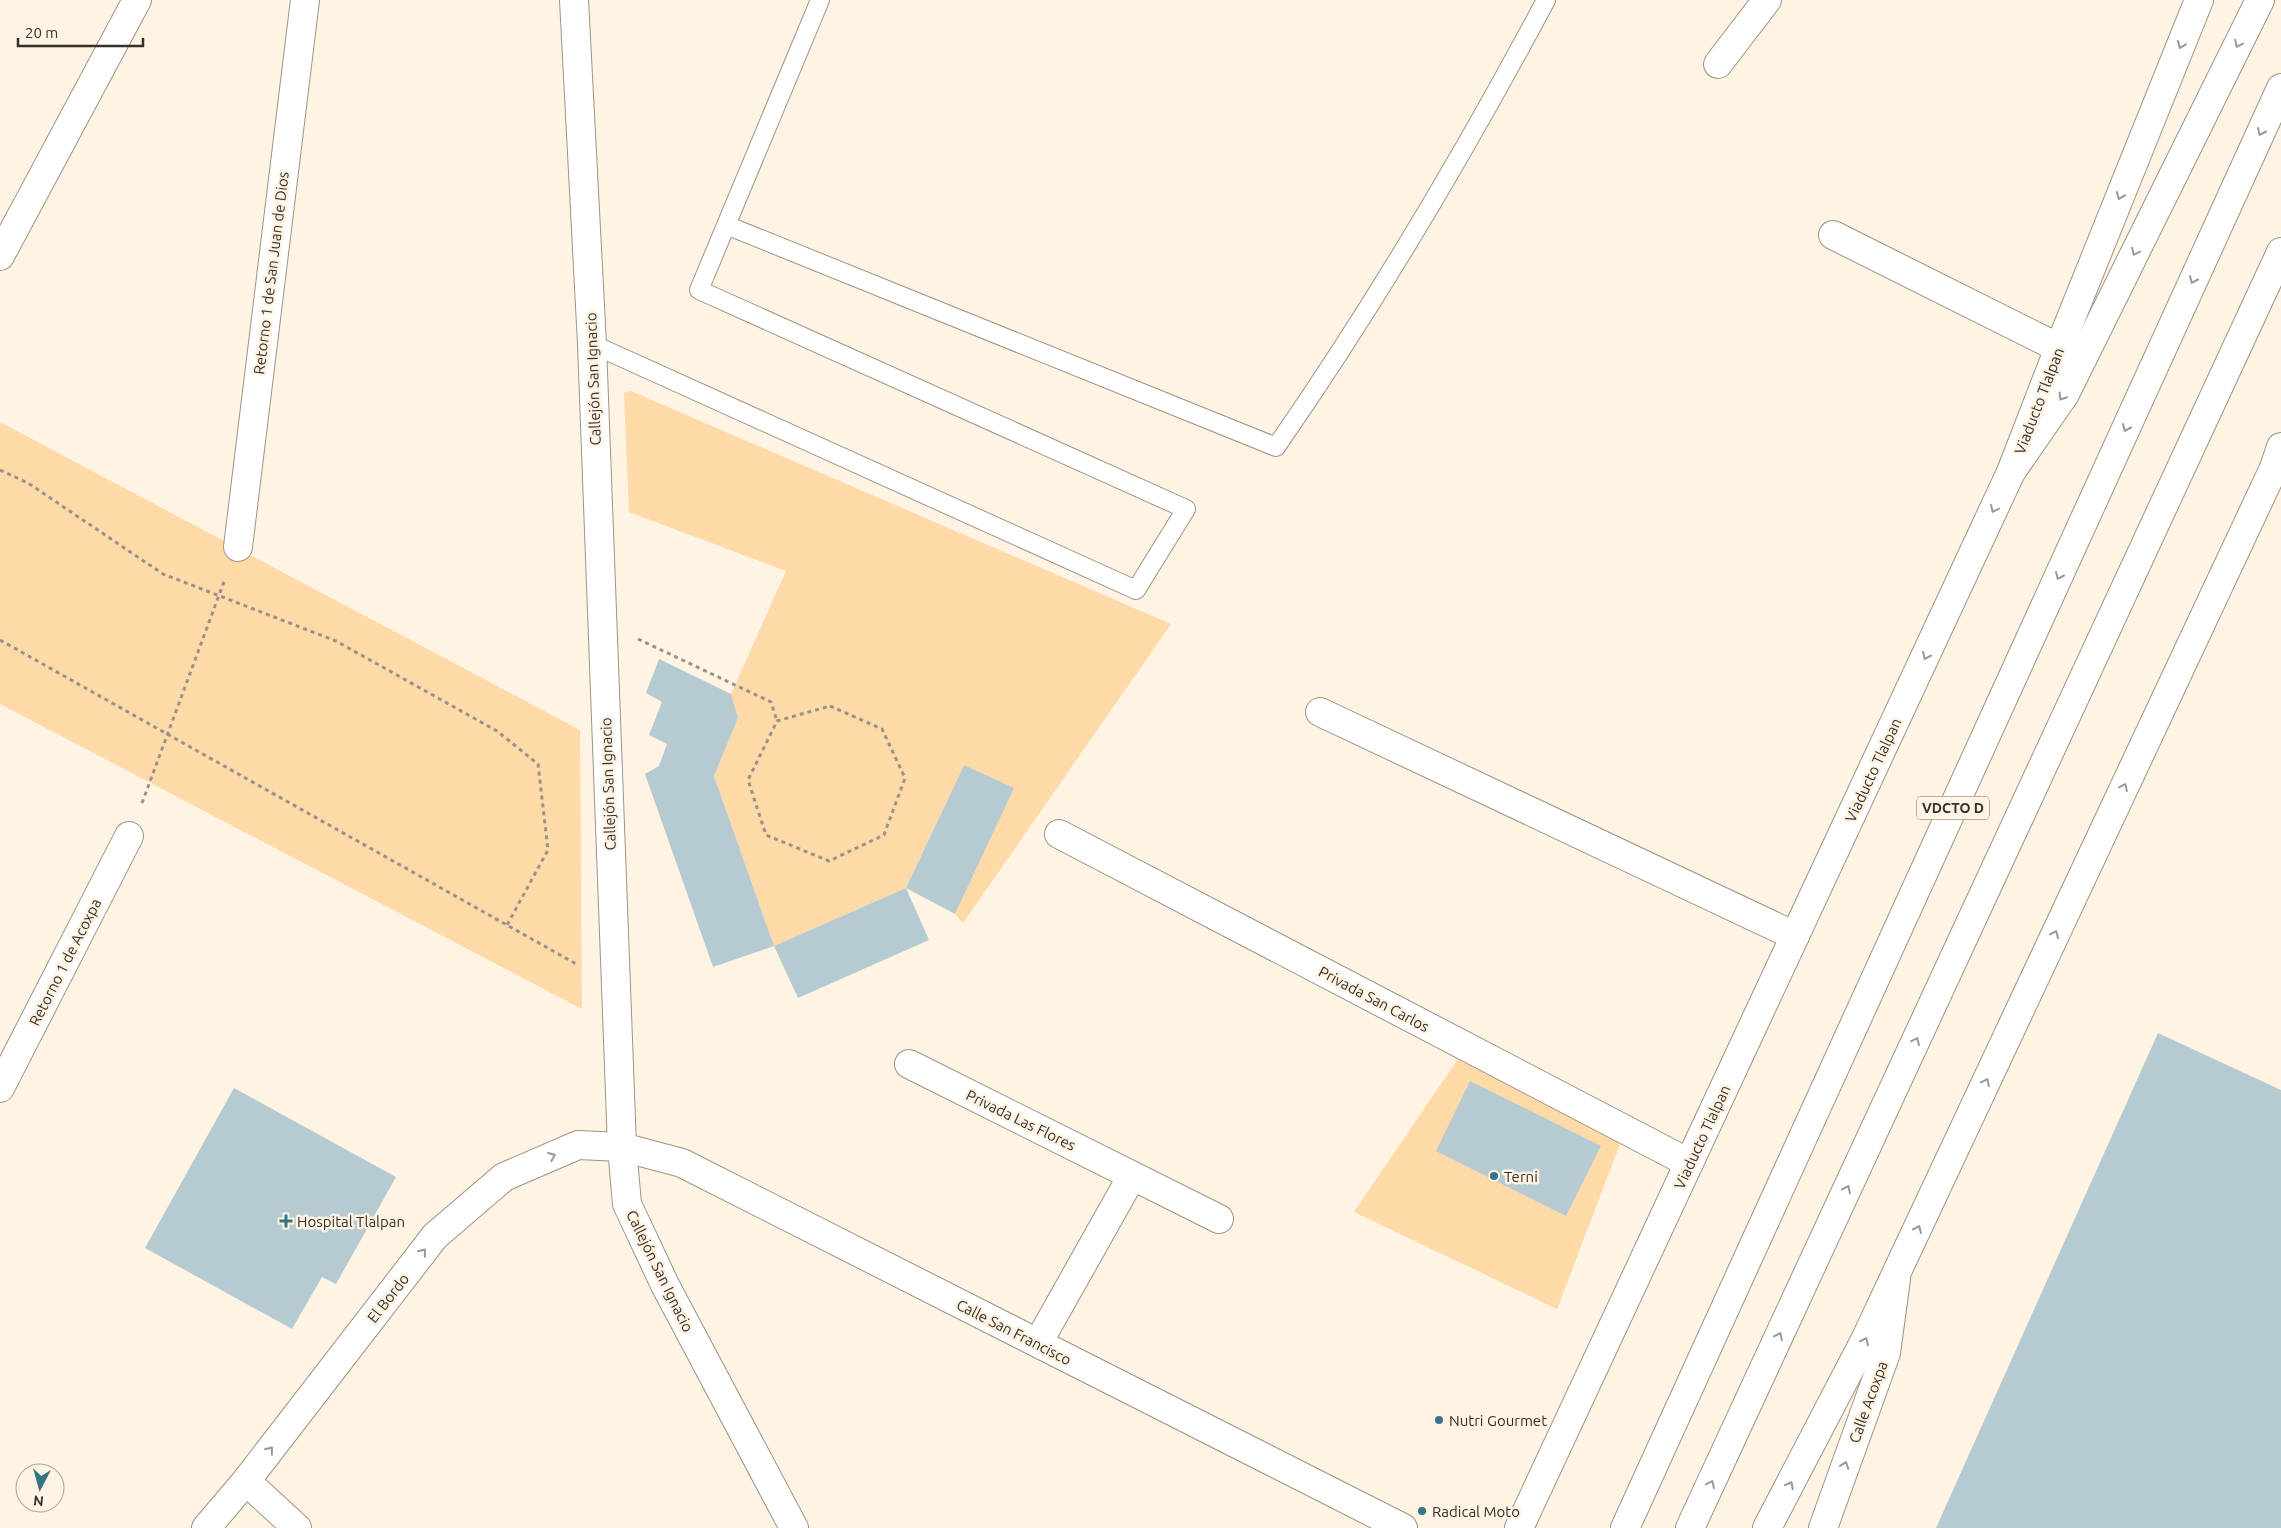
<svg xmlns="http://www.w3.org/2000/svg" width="2281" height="1528" font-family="Ubuntu,sans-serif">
	<rect width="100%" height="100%" fill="#fff3e3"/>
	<path fill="#fedaa9" d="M631,391L1171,624L963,923L955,914L1013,788L964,765L906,888L774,946L714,776L738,718L731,694L786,571L629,512L624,393Z
		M0,422L580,730L582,1009L0,704Z
		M1460,1056L1622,1139L1557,1309L1354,1212Z"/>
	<path fill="#b6cad1" d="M659,659L731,694L738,718L714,776L774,946L713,967L645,774L659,766L667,744L649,735L662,702L646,693Z
		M964,765L1014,788L955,914L906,888L929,940L798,998L774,946L906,888Z
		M2158,1033L2281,1090V1528H1936Z
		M1470,1081L1601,1146L1566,1216L1436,1151Z
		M234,1088L396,1177L336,1284L322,1277L292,1329L145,1248Z"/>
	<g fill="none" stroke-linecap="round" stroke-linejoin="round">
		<defs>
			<path id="service" d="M726,225L1276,447C1375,304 1464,154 1546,0
				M592,344L1136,590L1186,509L699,290L820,0"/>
			<path id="minor" d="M574,0L592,344L622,1147L627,1204L665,1285L794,1528
				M1718,64L1767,0
				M1833,235L2059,348
				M0,256L137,0
				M238,547L305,0
				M1320,712L1795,936
				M1059,834L1689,1163
				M909,1064L1219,1219
				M0,1088L129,836
				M1038,1343L1132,1176
				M246,1481L297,1528
				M206,1528L246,1481L435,1236L504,1177L578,1145L622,1147L682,1163L1403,1528"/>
			<path id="tertiary" d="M1823,1528L1886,1353L1896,1279"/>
			<path id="secondary" d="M1519,1528L2011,472L2059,348L2199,0
				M1767,1528L1865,1340L2281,453"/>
			<path id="motorway" d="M2275,465L2281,447
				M2011,472L2065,394L2260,0
				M1625,1528L2281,88
				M1690,1528L2281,252"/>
		</defs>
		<use href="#service" stroke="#9e9385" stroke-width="20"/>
		<use href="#minor" stroke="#9e9385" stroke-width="30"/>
		<use href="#tertiary" stroke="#9e9385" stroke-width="30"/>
		<use href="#secondary" stroke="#9e9385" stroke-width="30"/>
		<use href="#motorway" stroke="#9e9385" stroke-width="30"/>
		<path stroke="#9a9287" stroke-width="3" stroke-dasharray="4 4" stroke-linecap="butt" d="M0,470L28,483L163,574L336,641L497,731L538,764L548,850L507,925
			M638,639L771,702L777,721
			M0,640L578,965
			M830,706L882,729L905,778L884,835L829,861L766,835L748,780L777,721Z
			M142,803L225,579"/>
		<use href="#service" stroke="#fff" stroke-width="18"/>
		<use href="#minor" stroke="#fff" stroke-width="28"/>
		<use href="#tertiary" stroke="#fff" stroke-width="28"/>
		<use href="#secondary" stroke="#fff" stroke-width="28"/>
		<use href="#motorway" stroke="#fff" stroke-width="28"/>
	</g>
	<defs><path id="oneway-chevron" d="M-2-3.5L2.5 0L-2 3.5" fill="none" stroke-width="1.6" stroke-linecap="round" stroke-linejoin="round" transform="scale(1.25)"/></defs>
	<g stroke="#9a9894">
		<use href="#oneway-chevron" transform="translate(2238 44) rotate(116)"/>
		<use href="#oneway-chevron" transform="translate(2181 45) rotate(112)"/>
		<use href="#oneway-chevron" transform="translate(2261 132) rotate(114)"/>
		<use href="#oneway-chevron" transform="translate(2120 196) rotate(112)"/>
		<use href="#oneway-chevron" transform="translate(2135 252) rotate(116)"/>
		<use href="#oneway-chevron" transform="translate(2193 280) rotate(114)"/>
		<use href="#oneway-chevron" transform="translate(2062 397) rotate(122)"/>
		<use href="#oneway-chevron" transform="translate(2126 428) rotate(114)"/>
		<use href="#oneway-chevron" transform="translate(1994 509) rotate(115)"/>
		<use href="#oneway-chevron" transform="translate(2059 576) rotate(114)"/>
		<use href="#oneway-chevron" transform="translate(1926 656) rotate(115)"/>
		<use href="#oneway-chevron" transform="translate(2124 787) rotate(-65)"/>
		<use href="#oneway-chevron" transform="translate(2055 934) rotate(-65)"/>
		<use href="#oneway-chevron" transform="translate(1916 1041) rotate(-65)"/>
		<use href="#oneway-chevron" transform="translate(1986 1082) rotate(-65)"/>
		<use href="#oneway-chevron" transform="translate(552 1156) rotate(-23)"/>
		<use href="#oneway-chevron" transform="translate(1847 1189) rotate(-65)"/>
		<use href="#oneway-chevron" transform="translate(1918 1229) rotate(-65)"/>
		<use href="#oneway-chevron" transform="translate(423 1252) rotate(-52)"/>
		<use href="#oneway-chevron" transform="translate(1779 1336) rotate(-65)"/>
		<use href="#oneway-chevron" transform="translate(1865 1341) rotate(-64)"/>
		<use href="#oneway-chevron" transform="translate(270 1450) rotate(-52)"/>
		<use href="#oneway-chevron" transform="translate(1845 1465) rotate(-70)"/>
		<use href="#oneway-chevron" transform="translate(1711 1484) rotate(-65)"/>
		<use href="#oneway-chevron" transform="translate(1790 1485) rotate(-62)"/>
	</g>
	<g fill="#347388" stroke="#fff3e3" stroke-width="2">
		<circle cx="1494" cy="1176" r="5"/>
		<path d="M283.5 1213.5h5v5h5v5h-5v5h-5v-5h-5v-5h5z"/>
		<circle cx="1439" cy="1420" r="5"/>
		<circle cx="1422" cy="1511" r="5"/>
	</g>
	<g text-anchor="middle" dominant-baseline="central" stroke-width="5" stroke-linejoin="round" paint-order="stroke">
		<rect fill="#fff3e3" stroke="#716a62" stroke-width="1" x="1917" y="796.5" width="72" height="23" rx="4"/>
		<g font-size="14" font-weight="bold" fill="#34302a">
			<text x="1953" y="808">VDCTO D</text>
		</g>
		<g font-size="15" fill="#34302a" stroke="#fff3e3">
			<text transform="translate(271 273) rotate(-83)">Retorno 1 de San Juan de Dios</text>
			<text transform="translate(593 379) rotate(-92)">Callejón San Ignacio</text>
			<text transform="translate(2039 401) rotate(-69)">Viaducto Tlalpan</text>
			<text transform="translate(1873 770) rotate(-65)">Viaducto Tlalpan</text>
			<text transform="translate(608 784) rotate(-92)">Callejón San Ignacio</text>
			<text transform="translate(65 962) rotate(-63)">Retorno 1 de Acoxpa</text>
			<text transform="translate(1374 999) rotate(28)">Privada San Carlos</text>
			<text transform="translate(1021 1120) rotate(26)">Privada Las Flores</text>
			<text transform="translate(1702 1137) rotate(-65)">Viaducto Tlalpan</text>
			<text transform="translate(660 1271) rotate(64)">Callejón San Ignacio</text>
			<text transform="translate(388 1298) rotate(-52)">El Bordo</text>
			<text transform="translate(1014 1332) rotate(27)">Calle San Francisco</text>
			<text transform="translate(1868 1402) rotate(-70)">Calle Acoxpa</text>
		</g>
		<g font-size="15" fill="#34302a" stroke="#fff3e3" text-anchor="start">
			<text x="1504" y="1176">Terni</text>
			<text x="297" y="1221">Hospital Tlalpan</text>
			<text x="1449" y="1420">Nutri Gourmet</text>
			<text x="1432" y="1511">Radical Moto</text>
		</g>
	</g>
	<g transform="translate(40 1488) rotate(186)"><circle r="24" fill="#fff3e3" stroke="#aea599"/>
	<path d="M0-4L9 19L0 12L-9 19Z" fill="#347388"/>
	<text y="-8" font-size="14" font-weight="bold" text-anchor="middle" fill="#34302a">N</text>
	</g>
	<path d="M18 38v8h125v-8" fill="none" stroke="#34302a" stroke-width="2.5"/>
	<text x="25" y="38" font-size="15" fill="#34302a" stroke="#fff3e3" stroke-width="4" paint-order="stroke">20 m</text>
</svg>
